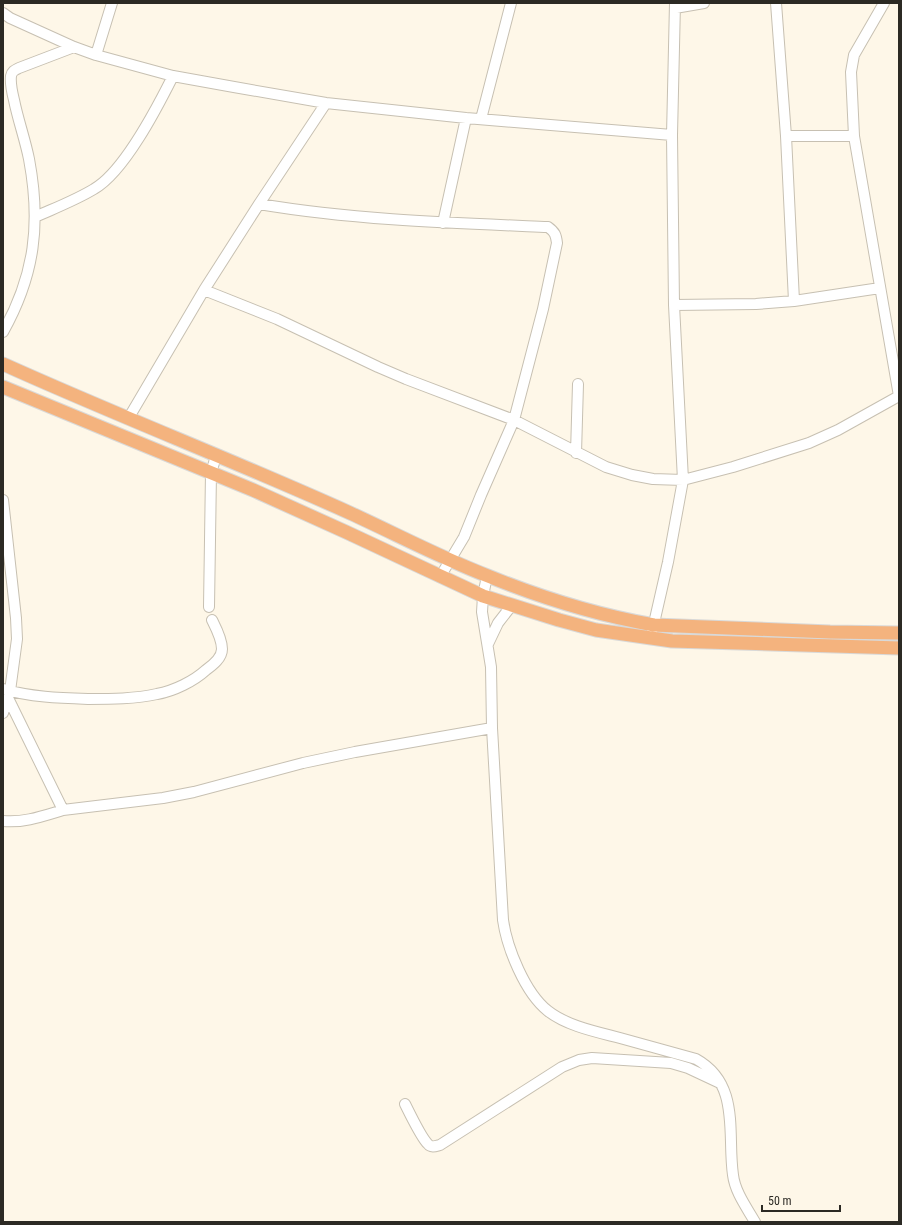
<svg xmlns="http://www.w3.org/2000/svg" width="902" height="1225" font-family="'Roboto Condensed',sans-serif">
	<rect width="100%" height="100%" fill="#fef7e8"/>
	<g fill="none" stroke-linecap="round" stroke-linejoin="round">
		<defs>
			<path id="minor" d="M884,3L854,55L851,72L854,136L899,396
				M675,8L704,3
				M3,13L10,18L74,47L96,55L173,76L234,87L326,103L466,118L672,135
				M96,55L112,3
				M481,119L511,3
				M786,136H854
				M259,204C354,220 451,223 548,227C555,232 556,235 557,243L543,309L514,420L481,495L464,537L440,577
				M35,217C55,208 76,200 94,189C124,172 157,108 173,76
				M443,223L466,118
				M204,290L277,319L378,367L406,379L514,420L606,467L632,475L653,479L683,480L733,467L809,443L838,430L899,396
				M794,301L880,288
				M674,305L756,304L794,301L786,136L776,3
				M3,332C35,275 41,223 29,159C25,139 18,120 14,100C12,92 10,84 11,76C12,71 15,70 19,68L74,47
				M128,419L204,290L259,204L326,103
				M576,453L578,384
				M3,500L16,618L17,639L10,691L3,713
				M487,576L483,596L482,612L491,667L492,728L503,920C507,948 525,993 548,1011C567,1026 597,1032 620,1038C645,1045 671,1052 696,1059C741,1084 727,1134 733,1175C735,1192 747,1208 755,1222
				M209,607L211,473L216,456
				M652,632L668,562L683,480L674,305L672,135L675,3
				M488,644L498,623L512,605
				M3,689C30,697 59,698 88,699C111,699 135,699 157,694C174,691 194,681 206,670C213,665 222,658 222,649C222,639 216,628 212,620
				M8,698L63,810L163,798L194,792L303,763L355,752L492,728
				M3,821C24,823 43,816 63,810
				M405,1104C409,1112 422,1139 428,1144C431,1148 436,1146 440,1145L562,1067L579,1060L592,1058L671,1063L688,1068L720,1083"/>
			<path id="major" d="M3,364C118,416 235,461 350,513C396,534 441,558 488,576C542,598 597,615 654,625L830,632L899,633
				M3,387L253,490L346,532L483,596L559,620L596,630L672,641L899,648"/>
		</defs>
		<use href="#minor" stroke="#c7c0b2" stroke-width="12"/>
		<use href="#major" stroke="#d9d9d8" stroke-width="15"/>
		<use href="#minor" stroke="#fff" stroke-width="10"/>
		<use href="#major" stroke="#f4b37e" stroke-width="13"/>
	</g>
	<rect width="902" height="1225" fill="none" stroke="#2c2a24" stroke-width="8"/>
	<path d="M762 1205v6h78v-6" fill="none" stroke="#2c2a24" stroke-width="2"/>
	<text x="768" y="1205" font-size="12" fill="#2c2a24" stroke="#fef7e8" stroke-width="3" paint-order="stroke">50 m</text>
</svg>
